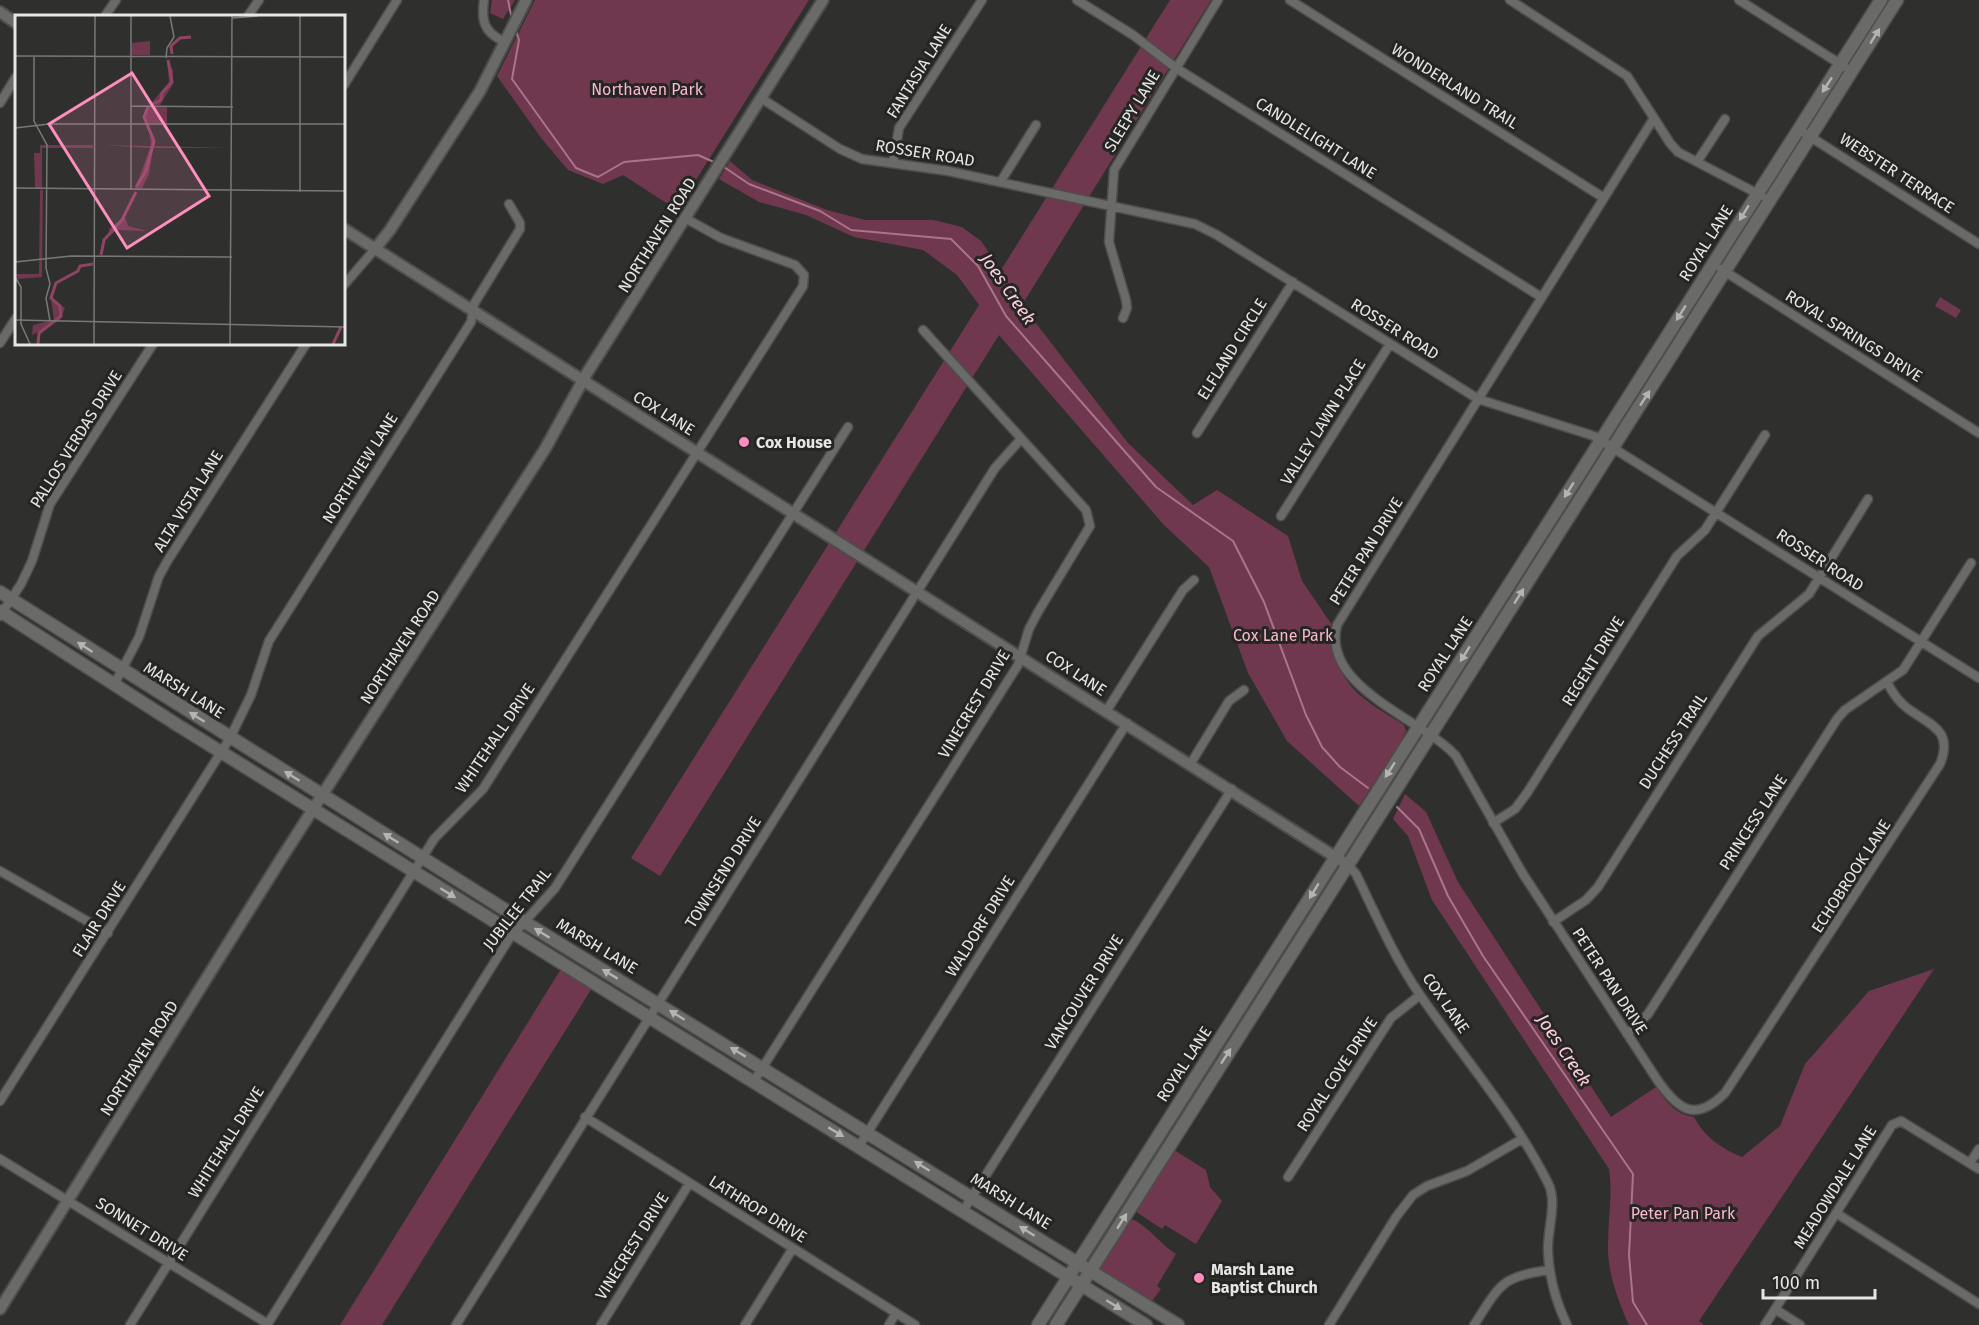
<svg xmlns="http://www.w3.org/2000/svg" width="1979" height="1325" font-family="'Fira Sans',sans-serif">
	<rect width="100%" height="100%" fill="#2f302d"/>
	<path fill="#6f384f" d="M492,0H515L503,19L490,13Z
		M535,0H809L677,210L623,175L603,184L568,170L542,139L497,76Z
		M1170,0H1211L1022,305L1128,443L1193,505L1217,490L1288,536L1302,581L1332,625C1324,647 1344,682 1361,696C1374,707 1390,716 1404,725L1406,731L1402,740L1359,806L1287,741L1248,673L1209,567L1164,525L999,335L660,876L631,858L979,305L957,275L923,250L854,237L806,215L759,202L719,179L730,161L752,180L827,210L865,220H933L962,227L981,241L1001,270Z
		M1940,297L1961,310L1956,318L1935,306Z
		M1405,794L1426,812L1458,882L1611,1117L1656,1087C1666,1102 1675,1114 1694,1117C1704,1136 1721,1149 1742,1157L1780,1126L1805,1064L1869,991L1934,969L1699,1321L1704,1325H1629C1618,1301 1607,1271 1608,1244C1608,1218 1613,1195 1609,1169L1432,900L1408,836L1393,819Z
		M561,969L592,988L382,1325H340Z
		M1174,1150L1206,1170L1210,1187L1222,1201L1196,1244L1165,1225L1162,1229L1135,1211Z
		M1129,1218C1147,1224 1160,1244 1176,1254L1157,1286L1161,1289L1152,1301L1101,1270L1100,1266Z"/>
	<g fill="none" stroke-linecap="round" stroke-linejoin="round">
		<path stroke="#aa758b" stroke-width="2" d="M508,0L512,20
			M515,28L519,40L512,79L576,168L598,177L624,162L698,155L716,163
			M721,165L749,184L820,211L851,230L951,239L978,266L1006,316L1156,487L1233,541L1264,602L1306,715L1322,747L1340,767L1368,788
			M1397,807L1419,829L1448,896L1483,956L1633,1174L1629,1255L1633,1302L1647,1325"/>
		<defs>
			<path id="minor" d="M484,0C481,21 484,32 503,41
				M1077,0L1133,35L1176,68L1541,297
				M1290,0L1604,198
				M1510,0L1627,76L1670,143L1678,152L1762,196
				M1739,0L1845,67
				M105,16L116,0
				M248,16L259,0
				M344,85L397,0
				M761,98L840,149L862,159L948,171L1195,224L1217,235L1478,399L1594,436L1979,678
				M0,103L16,77
				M1654,118L1337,625C1321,688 1423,719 1456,756L1523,874L1658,1081C1679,1111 1696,1122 1725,1093L1940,764C1954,730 1930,725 1907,708C1898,701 1892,692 1887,682
				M1798,129L1979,244
				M1697,162L1725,119
				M893,163L899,128L982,0
				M1001,181L1036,125
				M1721,269L1979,433
				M344,285L375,249
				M1123,318L1127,308L1126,300L1109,242L1114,170L1218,0
				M0,343L16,318
				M1197,433L1293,282
				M1281,516L1390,344
				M0,616L21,584L32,561L50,504L153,344
				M114,685L139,637L159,576L168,560L306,344
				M1107,710L1183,590L1194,580
				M1191,763L1229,701L1244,690
				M1493,823L1515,809L1527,793L1677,556L1705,530L1765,435
				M1348,865L1356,874C1376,915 1394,957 1420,995C1463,1057 1514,1115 1548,1183C1558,1202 1547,1230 1548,1251C1549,1276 1556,1302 1567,1325
				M0,871L108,933
				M1553,922L1586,900L1598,887L1758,636L1809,594L1868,499
				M1627,1034L1648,1014L1837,719L1845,710L1903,670L1971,563
				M754,1081L1018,665L1029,629L1038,612L1090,526L1086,510L923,330
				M0,1101L230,738L251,695L269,641L471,322L474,304L520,229V223L509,204
				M585,1117L915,1325
				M859,1146L1127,723
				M0,1159L268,1324
				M1970,1163L1979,1149
				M1288,1177L1391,1018L1420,995
				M963,1211L1232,789
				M1836,1213L1979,1304
				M1775,1309L1800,1325
				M130,1325L434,839L483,789L803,286L804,275L795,265L721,238L685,218
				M267,1325L509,939L555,888L848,427
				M456,1325L995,468L1021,439
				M601,1325L689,1184
				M745,1325L793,1248
				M889,1325L896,1313
				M1329,1325L1396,1217L1413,1195L1427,1186L1467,1171L1522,1139
				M1474,1325C1500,1285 1501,1276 1550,1270
				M1765,1325L1892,1125L1901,1121L1979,1169"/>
			<path id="tertiary" d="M0,12L16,23
				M344,229L1348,865
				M375,249L390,230L480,91L526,0
				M0,1309L281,859L545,449L587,373L823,0"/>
			<path id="secondary" d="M0,592L523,921L1178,1325
				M0,611L179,726L1146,1325
				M1038,1325L1881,0
				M1056,1325L1897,0"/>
		</defs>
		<use href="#minor" stroke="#4d4e4c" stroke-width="11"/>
		<use href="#tertiary" stroke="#4d4e4c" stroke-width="14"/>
		<use href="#secondary" stroke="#4d4e4c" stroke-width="15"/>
		<use href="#minor" stroke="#6a6b68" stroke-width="8"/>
		<use href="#tertiary" stroke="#6a6b68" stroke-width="10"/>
		<use href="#secondary" stroke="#6a6b68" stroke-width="12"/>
	</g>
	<defs><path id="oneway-solid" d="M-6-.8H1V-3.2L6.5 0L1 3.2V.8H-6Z" transform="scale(1.5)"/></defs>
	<g fill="#b4b5b3">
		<use href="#oneway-solid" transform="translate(1875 36) rotate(-58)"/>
		<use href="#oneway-solid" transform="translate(1827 85) rotate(123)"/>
		<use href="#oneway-solid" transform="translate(1744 213) rotate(122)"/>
		<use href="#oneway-solid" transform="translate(1681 313) rotate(122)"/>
		<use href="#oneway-solid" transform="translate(1645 398) rotate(-57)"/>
		<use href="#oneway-solid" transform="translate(1569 490) rotate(122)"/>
		<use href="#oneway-solid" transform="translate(1519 596) rotate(-58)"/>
		<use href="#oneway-solid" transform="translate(85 647) rotate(-147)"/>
		<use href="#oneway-solid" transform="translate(1465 654) rotate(122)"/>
		<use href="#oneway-solid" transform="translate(197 717) rotate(-148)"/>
		<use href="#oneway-solid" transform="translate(1390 770) rotate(123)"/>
		<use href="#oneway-solid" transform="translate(292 776) rotate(-148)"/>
		<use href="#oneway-solid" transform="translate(391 838) rotate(-148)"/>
		<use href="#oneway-solid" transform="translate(1314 891) rotate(121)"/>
		<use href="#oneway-solid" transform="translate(448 893) rotate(32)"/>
		<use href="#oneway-solid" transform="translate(542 933) rotate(-148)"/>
		<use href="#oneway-solid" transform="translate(610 974) rotate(-149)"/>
		<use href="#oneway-solid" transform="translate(677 1015) rotate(-148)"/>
		<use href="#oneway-solid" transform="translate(738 1052) rotate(-149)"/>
		<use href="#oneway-solid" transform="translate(1226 1056) rotate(-57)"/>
		<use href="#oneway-solid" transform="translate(836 1132) rotate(31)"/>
		<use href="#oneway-solid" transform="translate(922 1166) rotate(-148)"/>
		<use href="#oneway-solid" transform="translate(1122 1221) rotate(-58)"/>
		<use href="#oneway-solid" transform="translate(1027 1231) rotate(-148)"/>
		<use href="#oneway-solid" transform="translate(1114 1305) rotate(32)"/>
	</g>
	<g fill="#fe8ebd" stroke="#252623" stroke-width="2">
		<circle cx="744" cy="442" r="6"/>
		<circle cx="1199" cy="1278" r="6"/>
	</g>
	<g text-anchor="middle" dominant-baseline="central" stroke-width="6" stroke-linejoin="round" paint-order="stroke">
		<g font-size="16" fill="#e6e7e5" stroke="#252623">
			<text transform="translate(919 71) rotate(-58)">FANTASIA LANE</text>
			<text transform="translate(1455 86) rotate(32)">WONDERLAND TRAIL</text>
			<text transform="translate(1132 111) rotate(-59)">SLEEPY LANE</text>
			<text transform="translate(1316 138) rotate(32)">CANDLELIGHT LANE</text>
			<text transform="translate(925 153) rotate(9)">ROSSER ROAD</text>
			<text transform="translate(1897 173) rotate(33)">WEBSTER TERRACE</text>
			<text transform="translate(657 235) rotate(-58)">NORTHAVEN ROAD</text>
			<text transform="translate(1706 243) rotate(-58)">ROYAL LANE</text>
			<text transform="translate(1395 329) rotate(32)">ROSSER ROAD</text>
			<text transform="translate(1854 336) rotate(32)">ROYAL SPRINGS DRIVE</text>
			<text transform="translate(1232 349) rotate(-58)">ELFLAND CIRCLE</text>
			<text transform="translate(664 413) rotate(32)">COX LANE</text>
			<text transform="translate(1323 422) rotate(-58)">VALLEY LAWN PLACE</text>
			<text transform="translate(76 439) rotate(-58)">PALLOS VERDAS DRIVE</text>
			<text transform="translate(360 468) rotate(-58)">NORTHVIEW LANE</text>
			<text transform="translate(188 501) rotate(-58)">ALTA VISTA LANE</text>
			<text transform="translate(1366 551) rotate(-58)">PETER PAN DRIVE</text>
			<text transform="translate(1820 560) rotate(33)">ROSSER ROAD</text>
			<text transform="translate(400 647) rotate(-57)">NORTHAVEN ROAD</text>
			<text transform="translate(1445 654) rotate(-57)">ROYAL LANE</text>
			<text transform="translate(1593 661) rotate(-58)">REGENT DRIVE</text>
			<text transform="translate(1076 673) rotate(33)">COX LANE</text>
			<text transform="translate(184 690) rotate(32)">MARSH LANE</text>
			<text transform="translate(974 704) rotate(-59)">VINECREST DRIVE</text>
			<text transform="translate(495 738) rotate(-56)">WHITEHALL DRIVE</text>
			<text transform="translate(1673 741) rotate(-57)">DUCHESS TRAIL</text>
			<text transform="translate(1753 822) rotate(-57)">PRINCESS LANE</text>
			<text transform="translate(723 872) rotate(-58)">TOWNSEND DRIVE</text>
			<text transform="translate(1851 876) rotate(-57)">ECHOBROOK LANE</text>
			<text transform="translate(517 909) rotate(-52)">JUBILEE TRAIL</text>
			<text transform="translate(99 919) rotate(-58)">FLAIR DRIVE</text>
			<text transform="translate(980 926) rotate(-58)">WALDORF DRIVE</text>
			<text transform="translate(597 946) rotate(31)">MARSH LANE</text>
			<text transform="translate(1610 981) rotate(57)">PETER PAN DRIVE</text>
			<text transform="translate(1084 992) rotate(-58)">VANCOUVER DRIVE</text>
			<text transform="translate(1446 1003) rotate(55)">COX LANE</text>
			<text transform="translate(139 1058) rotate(-58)">NORTHAVEN ROAD</text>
			<text transform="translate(1184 1064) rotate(-57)">ROYAL LANE</text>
			<text transform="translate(1337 1074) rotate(-57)">ROYAL COVE DRIVE</text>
			<text transform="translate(226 1142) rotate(-58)">WHITEHALL DRIVE</text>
			<text transform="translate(1835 1187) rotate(-58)">MEADOWDALE LANE</text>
			<text transform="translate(1011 1201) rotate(32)">MARSH LANE</text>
			<text transform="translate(758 1209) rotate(32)">LATHROP DRIVE</text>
			<text transform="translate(142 1229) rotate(32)">SONNET DRIVE</text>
			<text transform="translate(632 1246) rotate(-58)">VINECREST DRIVE</text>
		</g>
		<g font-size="16" fill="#f9b7d0" stroke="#252623">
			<text x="647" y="89">Northaven Park</text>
			<text x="1283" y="635">Cox Lane Park</text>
			<text x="1683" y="1213">Peter Pan Park</text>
		</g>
		<g font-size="16" font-weight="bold" fill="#e6e7e5" stroke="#252623" text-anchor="start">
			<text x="756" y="442">Cox House</text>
			<text x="1211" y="1269">Marsh Lane<tspan x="1211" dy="18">Baptist Church</tspan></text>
		</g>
		<g font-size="18" font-style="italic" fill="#fbcede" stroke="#252623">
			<text transform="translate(1008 289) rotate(55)">Joes Creek</text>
			<text transform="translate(1564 1050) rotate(56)">Joes Creek</text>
		</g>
	</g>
	<g transform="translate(15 15)">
		<rect width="330" height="330" fill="#2f302d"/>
		<path d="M135,26V40H117V28ZM152,44L158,55V69L145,90H135L154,67ZM152,91V108H130L132,92ZM134,109L140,131L216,133H138L134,159L127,173L120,174L135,133L88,130L136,131ZM25,130H78V133H27V173H20L19,138H25ZM25,175H28L27,262L3,264L0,259H24ZM122,176L110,202L113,211L132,216L101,215L95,221L94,214L107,203ZM36,283L50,293L45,305L17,320L18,310L39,305Z" fill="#6f384f"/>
		<path fill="none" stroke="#904465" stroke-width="3" d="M157,39L156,31L165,23L176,22M136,90L146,85L147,78L157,67L153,45M121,172L131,156L139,126L129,102L133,92M86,240L89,225L107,205L121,177M23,329L24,318L46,301L45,291L36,283L41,268L63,256L65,251L78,249M318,329L326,312"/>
		<path fill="none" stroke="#787977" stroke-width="1.5" d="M217,3L243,1M0,41L330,42M19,41V106L32,130L31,253L35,269L31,283L35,306M151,43L152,33L159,22L155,1M116,91L218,92M0,113L34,109H330M0,173L330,176M116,175V1M285,177V1M0,247L56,241L217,242M0,262L6,272V309L15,329M0,305L330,312M79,329L80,1M215,329L217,1"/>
		<path fill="#fe8ebd" fill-opacity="0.15" stroke="#fe8ebd" stroke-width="3" d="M117,58L194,181L112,233L34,109Z"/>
		<rect width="330" height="330" fill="none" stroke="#e6e7e5" stroke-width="3"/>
	</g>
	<path d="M1763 1289v9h112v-9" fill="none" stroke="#e6e7e5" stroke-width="3"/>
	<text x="1772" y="1289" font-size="18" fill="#e6e7e5" stroke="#252623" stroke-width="4.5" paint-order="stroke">100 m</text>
</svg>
